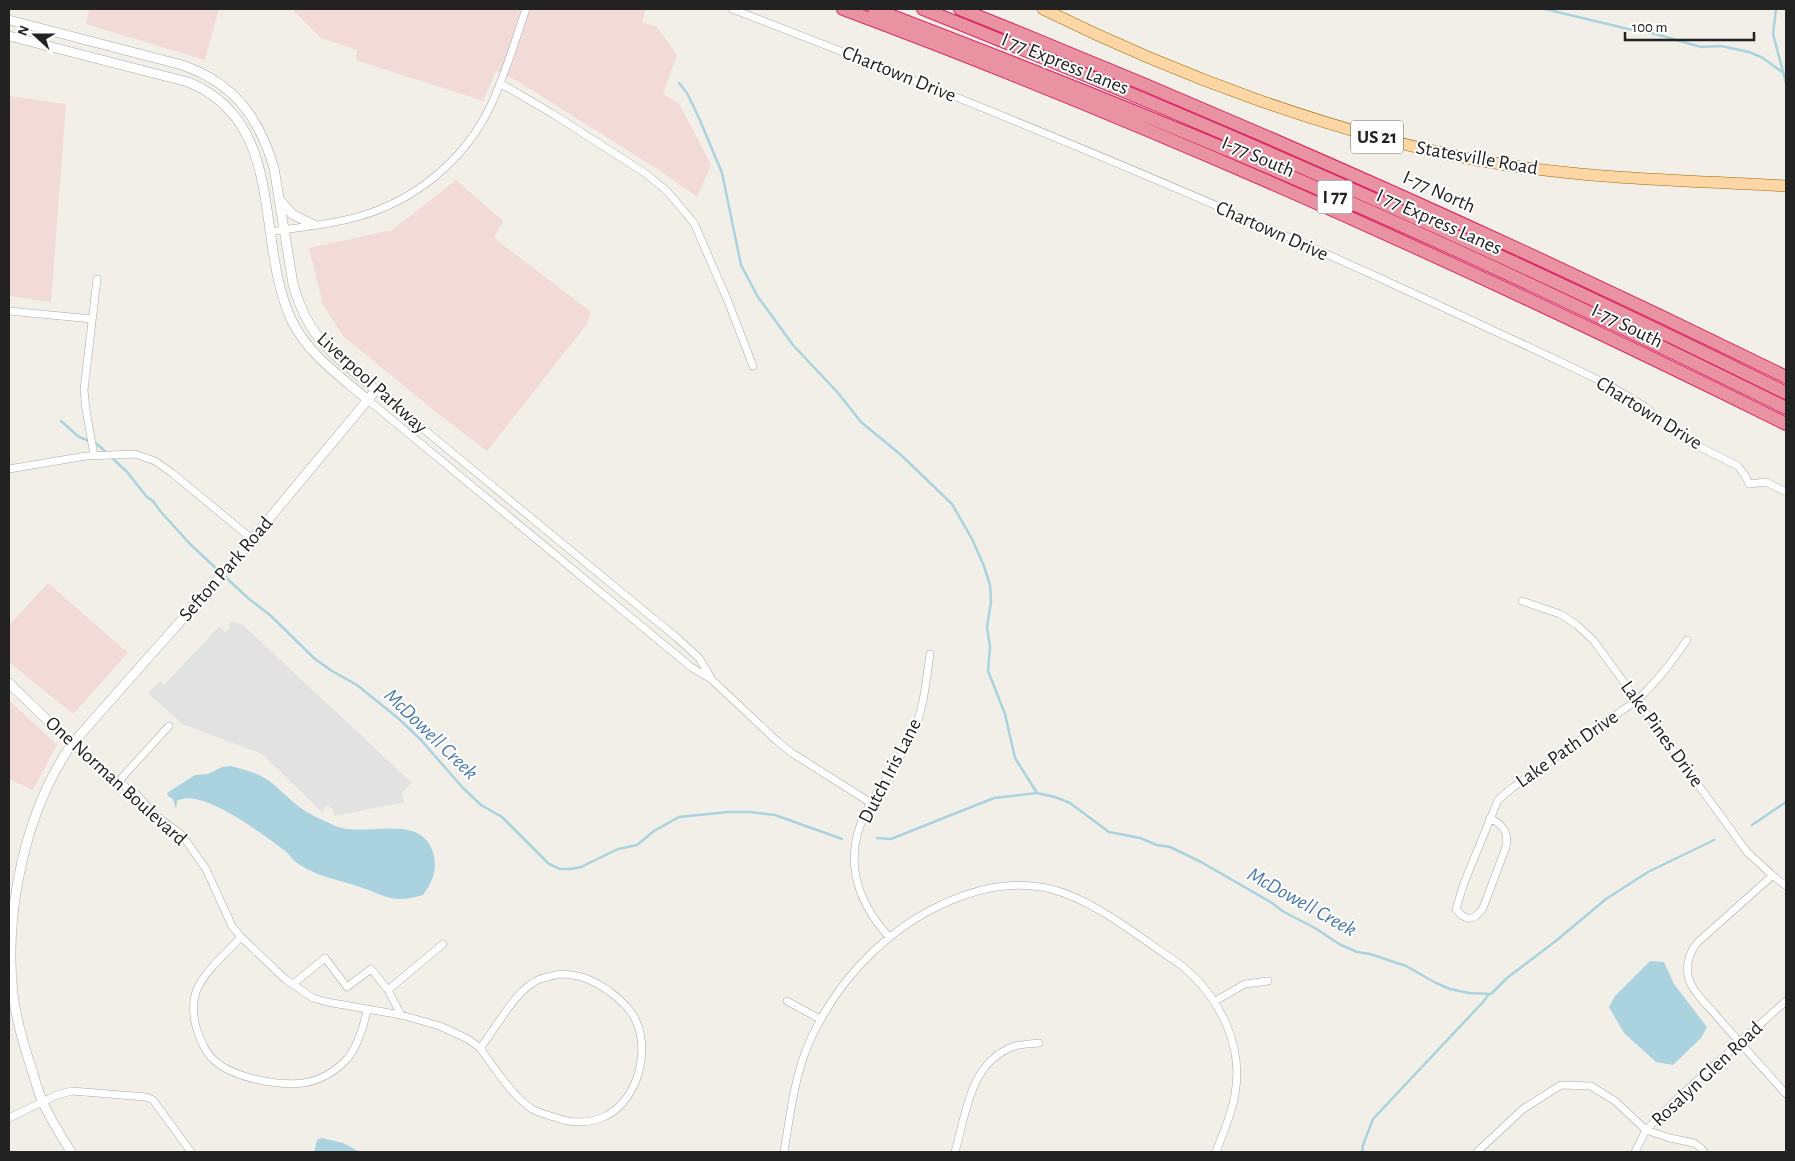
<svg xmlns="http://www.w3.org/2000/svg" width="1795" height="1161" font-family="'Alegreya Sans',sans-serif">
	<rect width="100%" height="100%" fill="#f2efe9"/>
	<path fill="#f2dad9" d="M89,9H219L205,60L86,24Z
		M295,9H646L642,22L657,27L677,55L663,94L679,103L711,165L697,197L662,172L514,79L496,71L483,101L356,60L357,50L321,38L294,11Z
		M9,96L66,104L51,302L9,296Z
		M456,180L503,221L494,238L591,312L587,324L487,451L431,408L343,336L323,305L309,248L392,230Z
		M48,583L128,653L73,714L9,662V625Z
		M9,700L57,745L33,790L9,779Z"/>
	<path fill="#e2e2e2" d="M229,622H234L243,625L412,783L402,792L404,802L334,816L333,809L327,805L322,812L262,754L182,724L148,693L160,681L164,685L219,627L225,632L230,628Z"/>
	<path fill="#aad3df" d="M231,766C242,769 253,772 263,777C277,785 289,800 302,809C311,815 323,820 333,825C364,840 423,809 434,856C437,871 432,883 423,895C416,897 408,899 400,899C386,899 373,891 360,887C337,879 316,877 296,862C292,859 289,854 285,851C266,837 201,786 177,801L176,809L173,799L168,796L167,793L195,775L208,774L222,767Z
		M1650,961L1664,962L1674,984L1707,1027L1701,1038L1673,1065L1656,1062L1624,1033L1609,1007L1615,996Z
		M322,1138L343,1143L360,1152H314L317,1140Z"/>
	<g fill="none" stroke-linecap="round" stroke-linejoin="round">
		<path stroke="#aad3df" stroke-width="2.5" d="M1545,9L1628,29L1645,31L1701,47L1721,46L1749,52L1763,58L1782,72
			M1776,9L1773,34L1786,83
			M679,83L687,93L699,118L722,173L741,265L758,297L793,345L839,394L861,422L901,455L952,504L972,539L984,566L990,585L991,602L987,627L990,647L988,671L1005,714L1015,758L1037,793
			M61,421L79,437L97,444L127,472L147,497L153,501L161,512L190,544L248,598L271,616L315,659L332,671L357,685L399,719L421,740L463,788L481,805L502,817L549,864L560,869H570L581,867L618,849L637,845L654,831L679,817L728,812H750L775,815L842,839
			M1752,825L1786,802
			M877,838L891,839L994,798L1037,793L1055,797L1070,803L1109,832L1140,838L1157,845L1170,847L1201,862L1272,903L1284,912L1315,928L1339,944L1357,952L1370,954L1406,966L1436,983L1450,989L1469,993L1491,994L1507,978L1557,940L1606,899L1648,872L1714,840
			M1362,1152L1363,1145L1373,1119L1483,1002L1489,994"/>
		<defs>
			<path id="minor" d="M732,9C969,100 1204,196 1434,303C1493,331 1554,357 1612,387L1644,406L1684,439L1738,466L1746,477L1749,484L1766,482L1786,492
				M500,83L553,114L645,173L667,191L694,223L727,299L753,366
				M271,232C299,227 329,225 357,217C415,201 465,160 491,105C505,75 515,41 526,9
				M9,311L92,319
				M376,390L676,637L699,658L710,676
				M368,400L691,667L711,679L777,741L792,753L871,803
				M94,455L86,410L84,390L97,279
				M9,469L86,456L135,454L155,461L172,473L252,539
				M1522,601L1560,614L1577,625L1594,641L1747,852L1771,874L1786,886
				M72,744L106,774L136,794L155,815L182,835L206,869L232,926L241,937L285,979L313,998L327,1002L401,1015L440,1026L468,1039L480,1048
				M117,783L169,726
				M1490,818C1503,825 1509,832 1506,847L1483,908C1474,921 1466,922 1456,909L1464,883L1498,800L1512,788L1637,700C1657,682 1672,662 1687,640
				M1772,876L1698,942C1688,953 1684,970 1691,984C1696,995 1707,1005 1715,1014C1738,1041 1762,1067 1786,1094
				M241,937C226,953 206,970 197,989C192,1002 193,1018 197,1030C201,1041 205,1052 214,1060C233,1078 278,1086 304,1083C320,1080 336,1071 347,1059C358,1046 363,1027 367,1011
				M889,937C855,899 842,855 868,808C882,782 901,759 913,733C924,708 926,681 930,654
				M559,974C579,974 593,980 609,991C617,997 627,1006 633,1015C652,1047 639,1099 606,1116C589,1124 570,1123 554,1117C547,1115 539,1113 532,1109C512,1096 494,1067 480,1048C497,1028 515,989 540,979C546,977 553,976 559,974Z
				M293,984L325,958L347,987L371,969L388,990L443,944
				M388,990L401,1015
				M787,1001L820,1019
				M1215,1001L1245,984L1268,981
				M9,1118L57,1095L72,1091L146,1097L153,1100L191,1152
				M784,1152C790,1116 794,1079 808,1045C838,976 894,920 965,895C993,885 1022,882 1051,889C1095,900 1143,940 1181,965C1219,996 1244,1045 1235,1094C1232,1114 1223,1133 1216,1152
				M955,1152C966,1115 969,1064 1012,1047C1020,1044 1030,1044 1039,1043
				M1477,1152L1523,1109L1561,1085L1591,1086L1615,1101L1646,1130L1670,1138L1694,1143L1701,1148L1704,1152
				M1635,1152L1646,1130L1680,1096L1786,1001"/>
			<path id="tertiary" d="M9,20L182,65C234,83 259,117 274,168L293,284C308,339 334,355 376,390L238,556L72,744C25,811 4,913 13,994C16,1019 23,1043 31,1067C35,1079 38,1092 43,1103C51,1120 61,1136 71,1152
				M9,36L188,82C288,122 254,242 292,321C308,354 341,377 368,400
				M279,199L292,214L314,225
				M9,683L72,744"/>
			<path id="primary" d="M1043,9C1177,75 1331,133 1477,160C1579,179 1683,180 1786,186"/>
			<path id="motorway" d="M843,9C1165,129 1478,271 1786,424
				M874,9C1039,72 1204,138 1365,209C1507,272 1647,339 1786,408
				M923,9C1216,126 1504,253 1786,393
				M960,9C1240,121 1516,244 1786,377"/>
		</defs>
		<use href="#minor" stroke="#a9a9a9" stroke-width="8"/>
		<use href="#tertiary" stroke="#a9a9a9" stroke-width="10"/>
		<use href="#primary" stroke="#a06b00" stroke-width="12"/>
		<use href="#motorway" stroke="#dc2a67" stroke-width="14"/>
		<use href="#minor" stroke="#fff" stroke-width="7"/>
		<use href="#tertiary" stroke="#fff" stroke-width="9"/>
		<use href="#primary" stroke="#fcd6a4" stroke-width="11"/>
		<use href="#motorway" stroke="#e892a2" stroke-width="12"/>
	</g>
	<g text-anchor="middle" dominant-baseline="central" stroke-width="4" stroke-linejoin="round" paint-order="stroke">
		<g fill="#fff" stroke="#646464" stroke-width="1">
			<rect x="1351" y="120.5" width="52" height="33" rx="4"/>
			<rect x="1317.5" y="180.5" width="35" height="33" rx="4"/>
		</g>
		<g font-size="19" font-weight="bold" fill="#222">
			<text x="1377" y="137">US 21</text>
			<text x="1335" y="197">I 77</text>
		</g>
		<g font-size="20" fill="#222" stroke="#fff">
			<text transform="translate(1065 64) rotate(22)">I 77 Express Lanes</text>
			<text transform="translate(899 74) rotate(22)">Chartown Drive</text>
			<text transform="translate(1258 157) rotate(23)">I-77 South</text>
			<text transform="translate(1477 158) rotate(10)">Statesville Road</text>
			<text transform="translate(1439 192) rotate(24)">I-77 North</text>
			<text transform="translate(1439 222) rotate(24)">I 77 Express Lanes</text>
			<text transform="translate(1272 231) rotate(24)">Chartown Drive</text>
			<text transform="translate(1627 326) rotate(26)">I-77 South</text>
			<text transform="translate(372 383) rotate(42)">Liverpool Parkway</text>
			<text transform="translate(1649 413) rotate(32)">Chartown Drive</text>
			<text transform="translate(226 569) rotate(-49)">Sefton Park Road</text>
			<text transform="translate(1662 734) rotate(54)">Lake Pines Drive</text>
			<text transform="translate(1567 749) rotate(-35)">Lake Path Drive</text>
			<text transform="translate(890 771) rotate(-63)">Dutch Iris Lane</text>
			<text transform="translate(116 781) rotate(42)">One Norman Boulevard</text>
			<text transform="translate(1707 1074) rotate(-43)">Rosalyn Glen Road</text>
		</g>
		<g font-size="21" font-style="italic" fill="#4a7aab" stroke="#fff">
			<text transform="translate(431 734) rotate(44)">McDowell Creek</text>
			<text transform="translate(1302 902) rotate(29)">McDowell Creek</text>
		</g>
	</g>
	<rect width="1795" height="1161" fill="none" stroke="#222222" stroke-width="20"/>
	<g transform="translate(35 35) rotate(291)" stroke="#ffffff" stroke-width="4" paint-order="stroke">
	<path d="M0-4L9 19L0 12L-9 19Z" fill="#222222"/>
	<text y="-8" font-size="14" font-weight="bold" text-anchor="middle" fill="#222222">N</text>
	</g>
	<path d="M1625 32v8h129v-8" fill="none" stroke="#222222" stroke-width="2.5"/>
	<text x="1632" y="32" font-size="15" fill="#222222" stroke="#ffffff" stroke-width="4" paint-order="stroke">100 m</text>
</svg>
